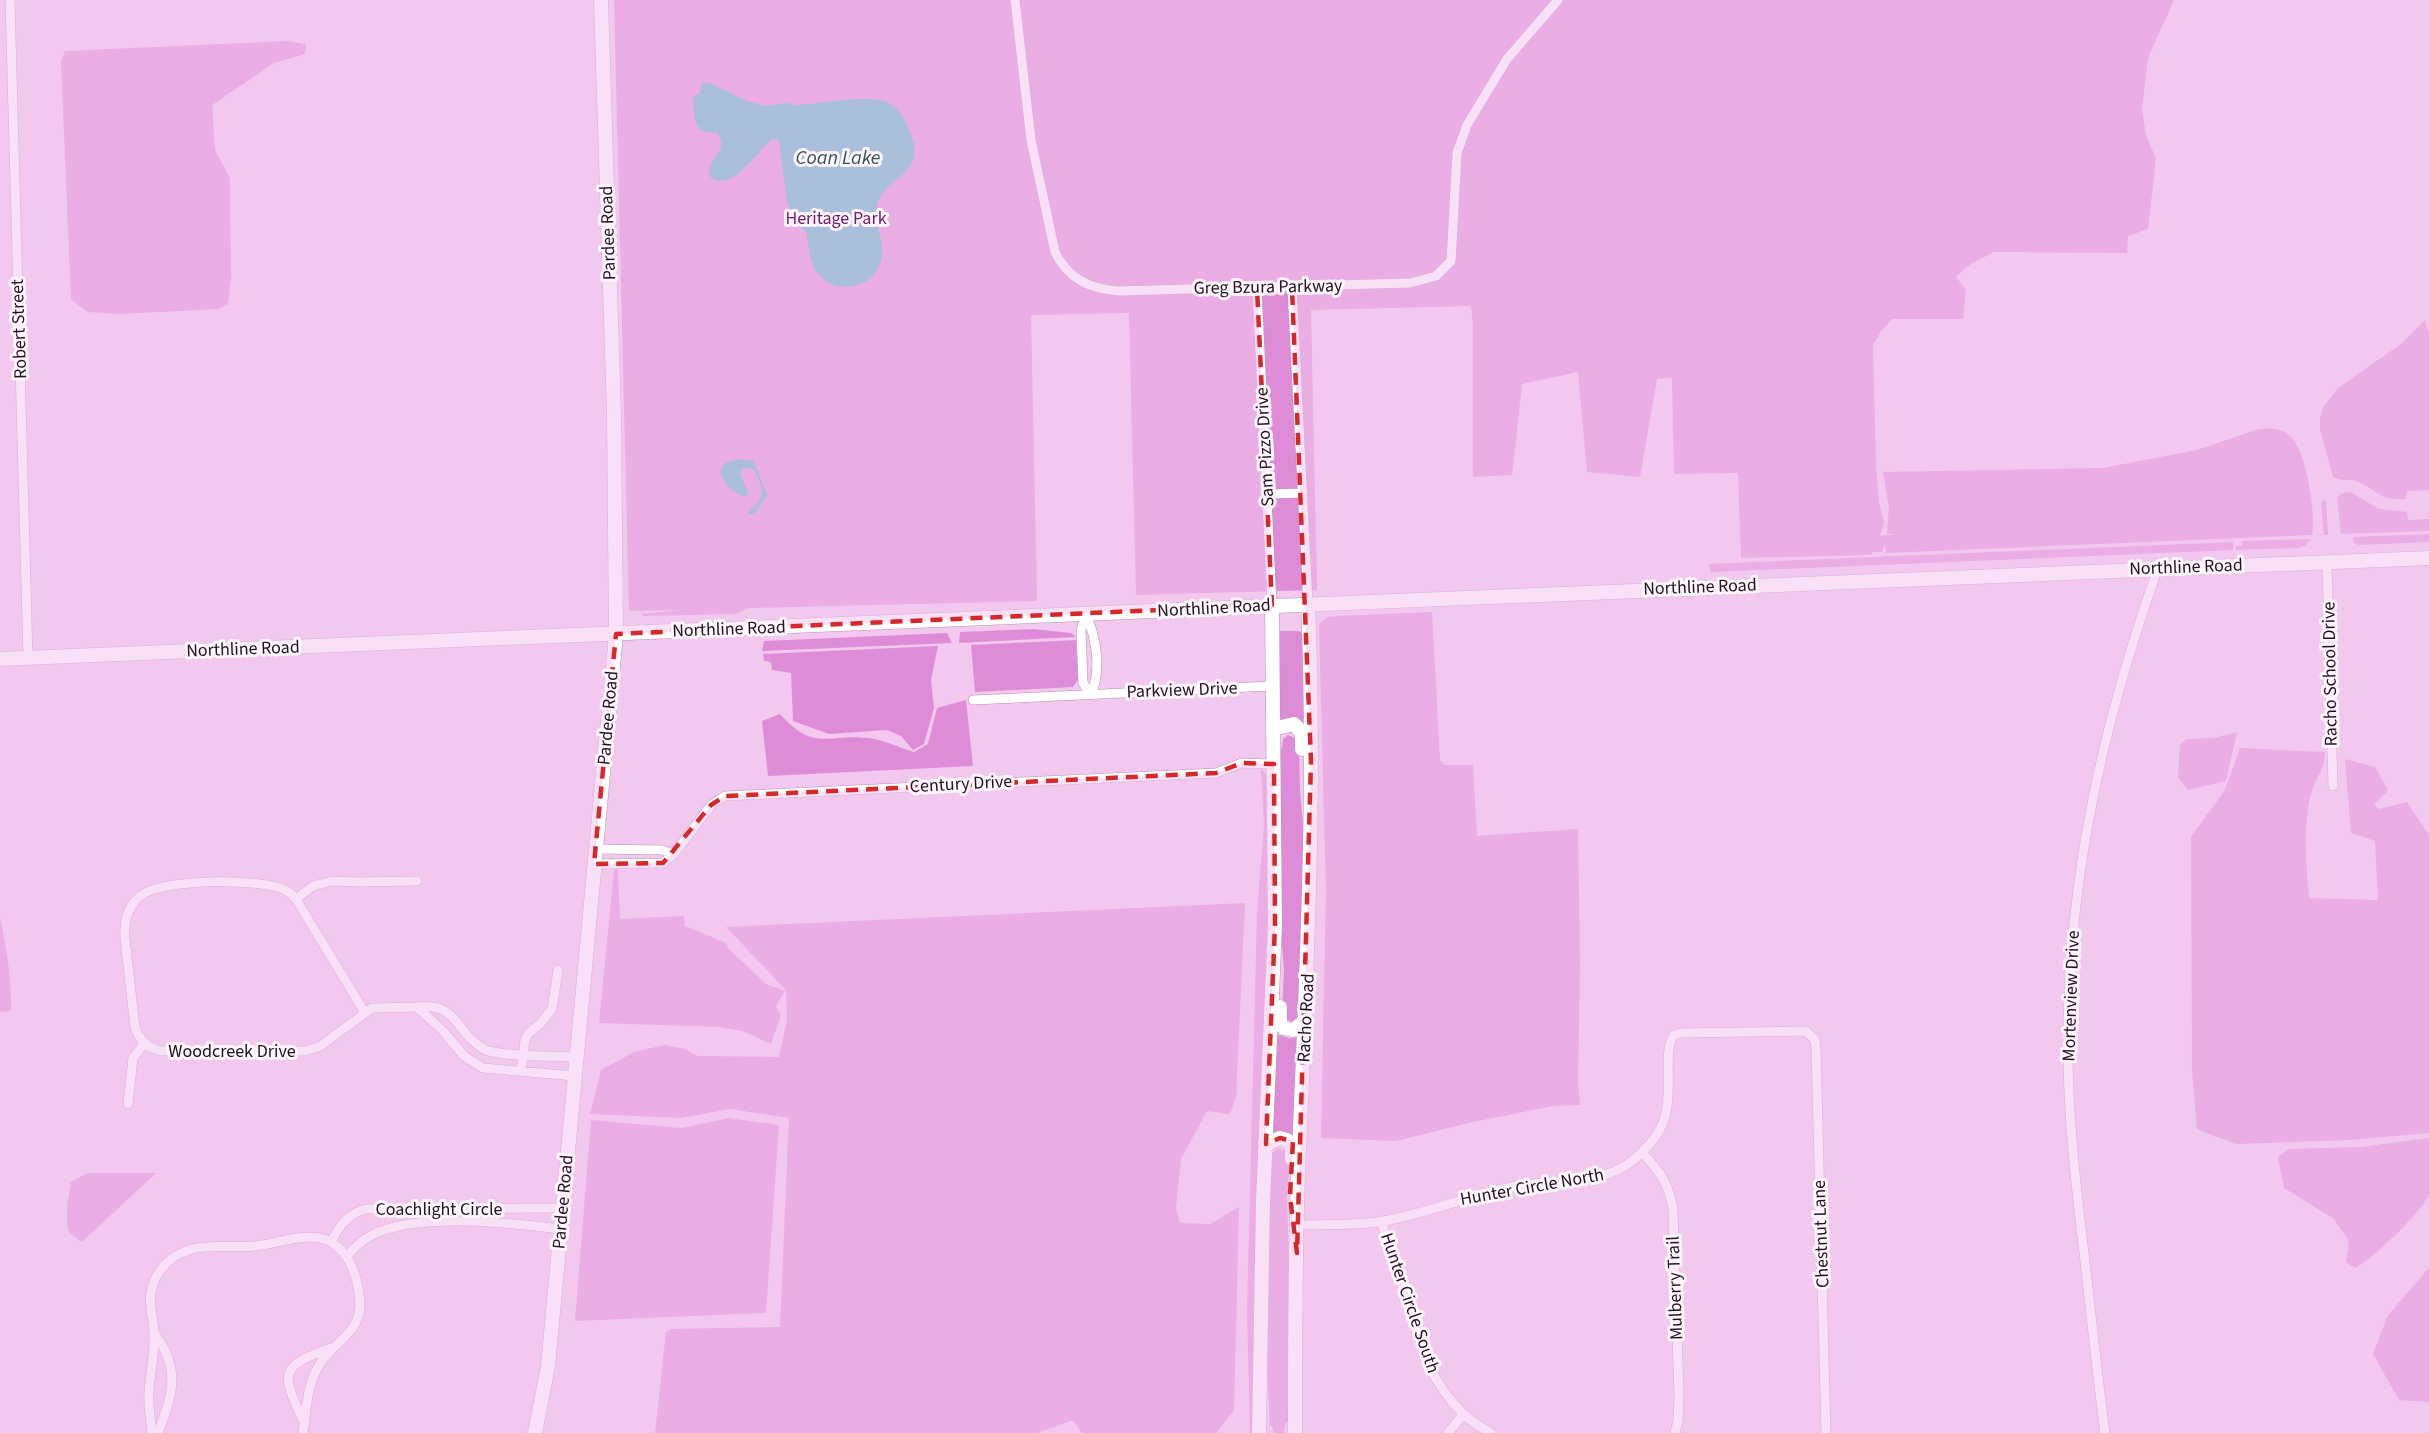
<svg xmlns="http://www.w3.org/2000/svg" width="2429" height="1433" font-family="'Source Sans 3',sans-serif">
	<rect width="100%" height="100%" fill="#f3c8ee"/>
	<path fill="#df8cd8" d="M614,0H2174L2148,58L2142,108L2146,136L2156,158L2148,229L2128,236L2127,253L1994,252L1969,265L1956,277L1966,290L1963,319H1892L1881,331L1873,345L1876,467L1879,502L1884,522L1880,536L1896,534H1887L1889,508L1883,472L2103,468L2197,450L2259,429C2271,428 2282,428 2290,436C2307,452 2316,513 2312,535L1886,553L1885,544L1882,552H1872V555L1741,558L1738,473L1674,474L1672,378L1657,379L1640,477L1587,472L1578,372L1522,384L1512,475L1473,477V324L1471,306L1311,310L1317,590L1136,595L1129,313L1031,315L1037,601L748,608L735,614L643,616L641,614L680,610L629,611Z
		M288,41L306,44L305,54L274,63L212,105L215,150L230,178L231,279L228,304L217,309L121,314L87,312L71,299L61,61L65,51Z
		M2425,320L2429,333V490L2407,491L2406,499C2376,501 2379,489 2356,481C2348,478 2340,482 2333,477L2320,430V417L2324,406L2338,388L2401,344Z
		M2350,492L2379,509L2407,512L2408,520L2429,519V531L2341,534L2337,498L2341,493Z
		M2323,500L2326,501L2328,535H2324L2321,503Z
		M2429,534V542L2359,545L2353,542V537Z
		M2311,539L2304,546L2298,548L2236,550V546H2242V541Z
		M2233,542V550L1711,572L1708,564Z
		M1432,612L1440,760L1444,765H1473L1477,836L1578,829L1580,965L1578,1084L1580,1105L1553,1106L1473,1122L1396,1141L1321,1138L1326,890L1319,624L1328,617L1339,616Z
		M1034,629L1071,633L1076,637L959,643L960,632Z
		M1280,631H1299L1302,633L1304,720L1302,722L1288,719L1282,720L1280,717L1278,656Z
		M947,633L952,643L762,651L764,641Z
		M1076,640L1078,680L1073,687L975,692L971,645Z
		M938,646L931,680L934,708L924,744L913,750L901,736L887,730L829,734L793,721L791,673L772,670L771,662L764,661L763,654Z
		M966,700L973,766L768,776L762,721L780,714C815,753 827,733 869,738C884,740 900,748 914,752L928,744L937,708Z
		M2237,732L2226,781L2188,790L2178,777L2180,745L2186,739L2214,738Z
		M1288,735L1295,738L1299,746L1300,791L1305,845L1298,1018L1291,1022L1285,1018L1282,1011L1284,970L1280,918V749L1282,748L1283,739Z
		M2240,748L2325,752C2324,773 2317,774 2312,791C2303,819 2306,868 2309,898L2378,900L2375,841L2351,833L2345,759L2375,767L2388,790L2374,805L2379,809L2407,802L2429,835V1133L2350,1140L2236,1144L2197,1129L2192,1069L2191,837L2225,790Z
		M1261,769L1268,776C1271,995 1253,1214 1253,1433H1250L1247,1310L1257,913L1264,825Z
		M618,869L620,919L684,916L685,926L726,943L729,949L766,984L785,991L776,1006L781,1015L771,1044L742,1031L720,1027L599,1023L614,870Z
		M1245,903L1236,1097L1230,1114L1207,1111L1181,1159L1176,1208L1180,1223L1210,1224L1239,1207L1234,1410L1216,1433H1082L1073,1420L1037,1433H655L666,1332L671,1329L780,1327L789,1118L730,1109L681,1118L590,1114L601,1070L634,1052L665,1045L685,1049L697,1056L779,1057L787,1020L786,990L726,927Z
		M0,916C6,947 12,979 11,1011L0,1012Z
		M1278,1035L1289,1038H1298L1294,1136L1271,1131L1276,1036Z
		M729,1118L779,1125L766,1313L575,1321L591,1120L681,1128Z
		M2429,1138C2429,1150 2429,1187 2429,1195C2422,1211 2371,1261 2355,1268L2346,1262L2349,1241L2334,1219L2284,1188L2278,1157L2289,1149L2361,1147Z
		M1277,1148L1285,1151C1292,1166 1287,1185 1287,1201C1290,1275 1290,1348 1289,1422H1286L1284,1433H1274L1272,1426H1270L1265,1326L1270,1159H1272V1154Z
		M88,1173H156L82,1242C77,1239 70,1234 68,1228C65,1218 69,1193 71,1182Z
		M2429,1268V1402L2399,1400L2373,1354L2388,1315Z"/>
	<path fill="#50b4c4" d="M702,83H710L747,101L765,106L789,103L792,105C816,105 873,92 891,104C900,110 905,120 909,130C913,139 917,151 913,161C905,178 884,184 878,202C872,221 886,242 881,261C874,288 836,296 819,275C809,264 809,246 806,232L796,223L787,202L779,140L772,139C759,149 733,192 711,178C701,160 732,153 717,133C714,132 710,133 707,132C692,131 694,108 693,97L700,93Z
		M740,459L754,461L767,495L755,513L750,515L748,512C768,495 763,491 754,469L744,468L740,473L748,493L745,497C734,494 722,482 720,471L725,463Z"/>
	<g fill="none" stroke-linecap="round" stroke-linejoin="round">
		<defs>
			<path id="street" d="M10,0L28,658
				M1015,0L1031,140L1055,252C1068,279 1090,289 1119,291L1410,283L1436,276L1451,261L1457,153L1467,125L1507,59L1558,0
				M1257,288L1272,605
				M1292,288L1308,604
				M1267,494L1303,493
				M2327,561L2333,786
				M1086,614C1096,637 1102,670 1091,694L1083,683L1081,631Z
				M973,700L1273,686
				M674,854L711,805L725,796L1216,773L1242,763L1274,764
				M594,864L663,863L674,854L662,850L595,849
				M296,899L313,886L332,881L361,882L417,881
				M365,1013L296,899C293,895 289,892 285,890C261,878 159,878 139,897C126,909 124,923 125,939L135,1027C139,1041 148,1048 162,1051H304L319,1047L372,1008L417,1007
				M521,1071L525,1040L529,1033L541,1023L552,1009L558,970
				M575,1076L483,1068L464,1056L444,1032L417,1007C459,1002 455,1033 484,1049C498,1057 557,1056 577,1057
				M128,1104L133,1058L144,1044
				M1643,1153C1659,1171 1670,1185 1673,1210L1679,1394L1678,1421L1675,1433
				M1381,1221L1428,1365C1444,1394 1461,1418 1491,1433
				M1297,1225C1325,1224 1356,1226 1384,1221C1429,1213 1471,1195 1516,1186C1546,1181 1589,1183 1615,1171C1632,1164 1645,1151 1656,1136C1679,1104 1660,1054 1674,1035L1681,1033L1806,1031L1815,1040L1816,1049L1826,1433
				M331,1242C340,1225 347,1214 366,1209L563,1208
				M347,1256C354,1248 362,1240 372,1235C418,1212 510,1223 561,1229
				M154,1333C181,1368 173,1395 158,1433
				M305,1424C282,1375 276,1367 331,1348
				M152,1433C151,1420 148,1406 149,1392C150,1373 155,1353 154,1334C153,1309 144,1296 159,1272C166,1261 179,1253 192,1249C210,1244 236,1248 255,1246C277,1244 310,1230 331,1242C352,1254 359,1282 360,1305C360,1334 330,1344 318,1367C307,1386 306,1411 303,1433
				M1448,1433L1463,1415
				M2105,1433C2097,1373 2091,1313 2084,1253C2076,1186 2068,1118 2068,1050C2067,882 2102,726 2158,568"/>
			<path id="secondary" d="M0,659L2429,558
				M1273,729L1294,724L1302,733V749
				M1280,1007V1024L1284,1028L1293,1030L1305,1021
				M1266,1144L1280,1138L1287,1140L1292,1147V1159
				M535,1433L548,1366L616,634L614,415L601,0
				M1259,1433L1263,1201L1275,925L1272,605
				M1295,1433C1295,1347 1295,1260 1298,1175C1306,984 1316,794 1308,604"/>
		</defs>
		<use href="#street" stroke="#b990b4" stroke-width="10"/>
		<use href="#secondary" stroke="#b990b4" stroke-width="15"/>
		<use href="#street" stroke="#fff" stroke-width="9"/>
		<use href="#secondary" stroke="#fff" stroke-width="14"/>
	</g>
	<path d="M0 0H2429V1433H0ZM1257,288H1292L1311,761L1297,1253L1290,1196L1293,1141L1280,1138L1266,1144L1275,925L1274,764L1242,763L1216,773L725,796L711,805L663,863L594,864L616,634L1272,605Z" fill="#f3c8ee" fill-opacity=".55" fill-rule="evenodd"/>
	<path fill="none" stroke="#d62828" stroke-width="4.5" stroke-dasharray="12 8" stroke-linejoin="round" d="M1257,288H1292L1311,761L1297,1253L1290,1196L1293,1141L1280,1138L1266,1144L1275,925L1274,764L1242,763L1216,773L725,796L711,805L663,863L594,864L616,634L1272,605Z"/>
	<g text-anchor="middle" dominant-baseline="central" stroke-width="6" stroke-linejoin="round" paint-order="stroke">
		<g font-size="18" fill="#6e196a" stroke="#fef5fd">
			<text x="836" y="218">Heritage Park</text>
		</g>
		<g font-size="18" fill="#21121f" stroke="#fef5fd">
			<text transform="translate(608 233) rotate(-92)">Pardee Road</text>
			<text transform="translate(1268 287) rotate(-1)">Greg Bzura Parkway</text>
			<text transform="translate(19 329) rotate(-92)">Robert Street</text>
			<text transform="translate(1265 447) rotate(-93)">Sam Pizzo Drive</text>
			<text transform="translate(2186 567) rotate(-2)">Northline Road</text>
			<text transform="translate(1700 587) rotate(-2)">Northline Road</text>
			<text transform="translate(1214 608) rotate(-3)">Northline Road</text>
			<text transform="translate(729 629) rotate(-2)">Northline Road</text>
			<text transform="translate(243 649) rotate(-2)">Northline Road</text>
			<text transform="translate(2330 674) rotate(-91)">Racho School Drive</text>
			<text transform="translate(1182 690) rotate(-2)">Parkview Drive</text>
			<text transform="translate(608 718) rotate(-85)">Pardee Road</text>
			<text transform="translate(961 784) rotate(-3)">Century Drive</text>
			<text transform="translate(2071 996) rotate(-88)">Mortenview Drive</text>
			<text transform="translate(1306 1018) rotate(-87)">Racho Road</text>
			<text x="232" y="1051">Woodcreek Drive</text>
			<text transform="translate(1532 1187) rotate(-10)">Hunter Circle North</text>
			<text transform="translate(563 1202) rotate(-85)">Pardee Road</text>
			<text x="439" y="1209">Coachlight Circle</text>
			<text transform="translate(1821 1234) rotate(-92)">Chestnut Lane</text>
			<text transform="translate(1675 1288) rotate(-92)">Mulberry Trail</text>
			<text transform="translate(1410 1303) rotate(71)">Hunter Circle South</text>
		</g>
		<g font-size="20" font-style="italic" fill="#345358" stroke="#fef5fd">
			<text x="838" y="158">Coan Lake</text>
		</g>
	</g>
</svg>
